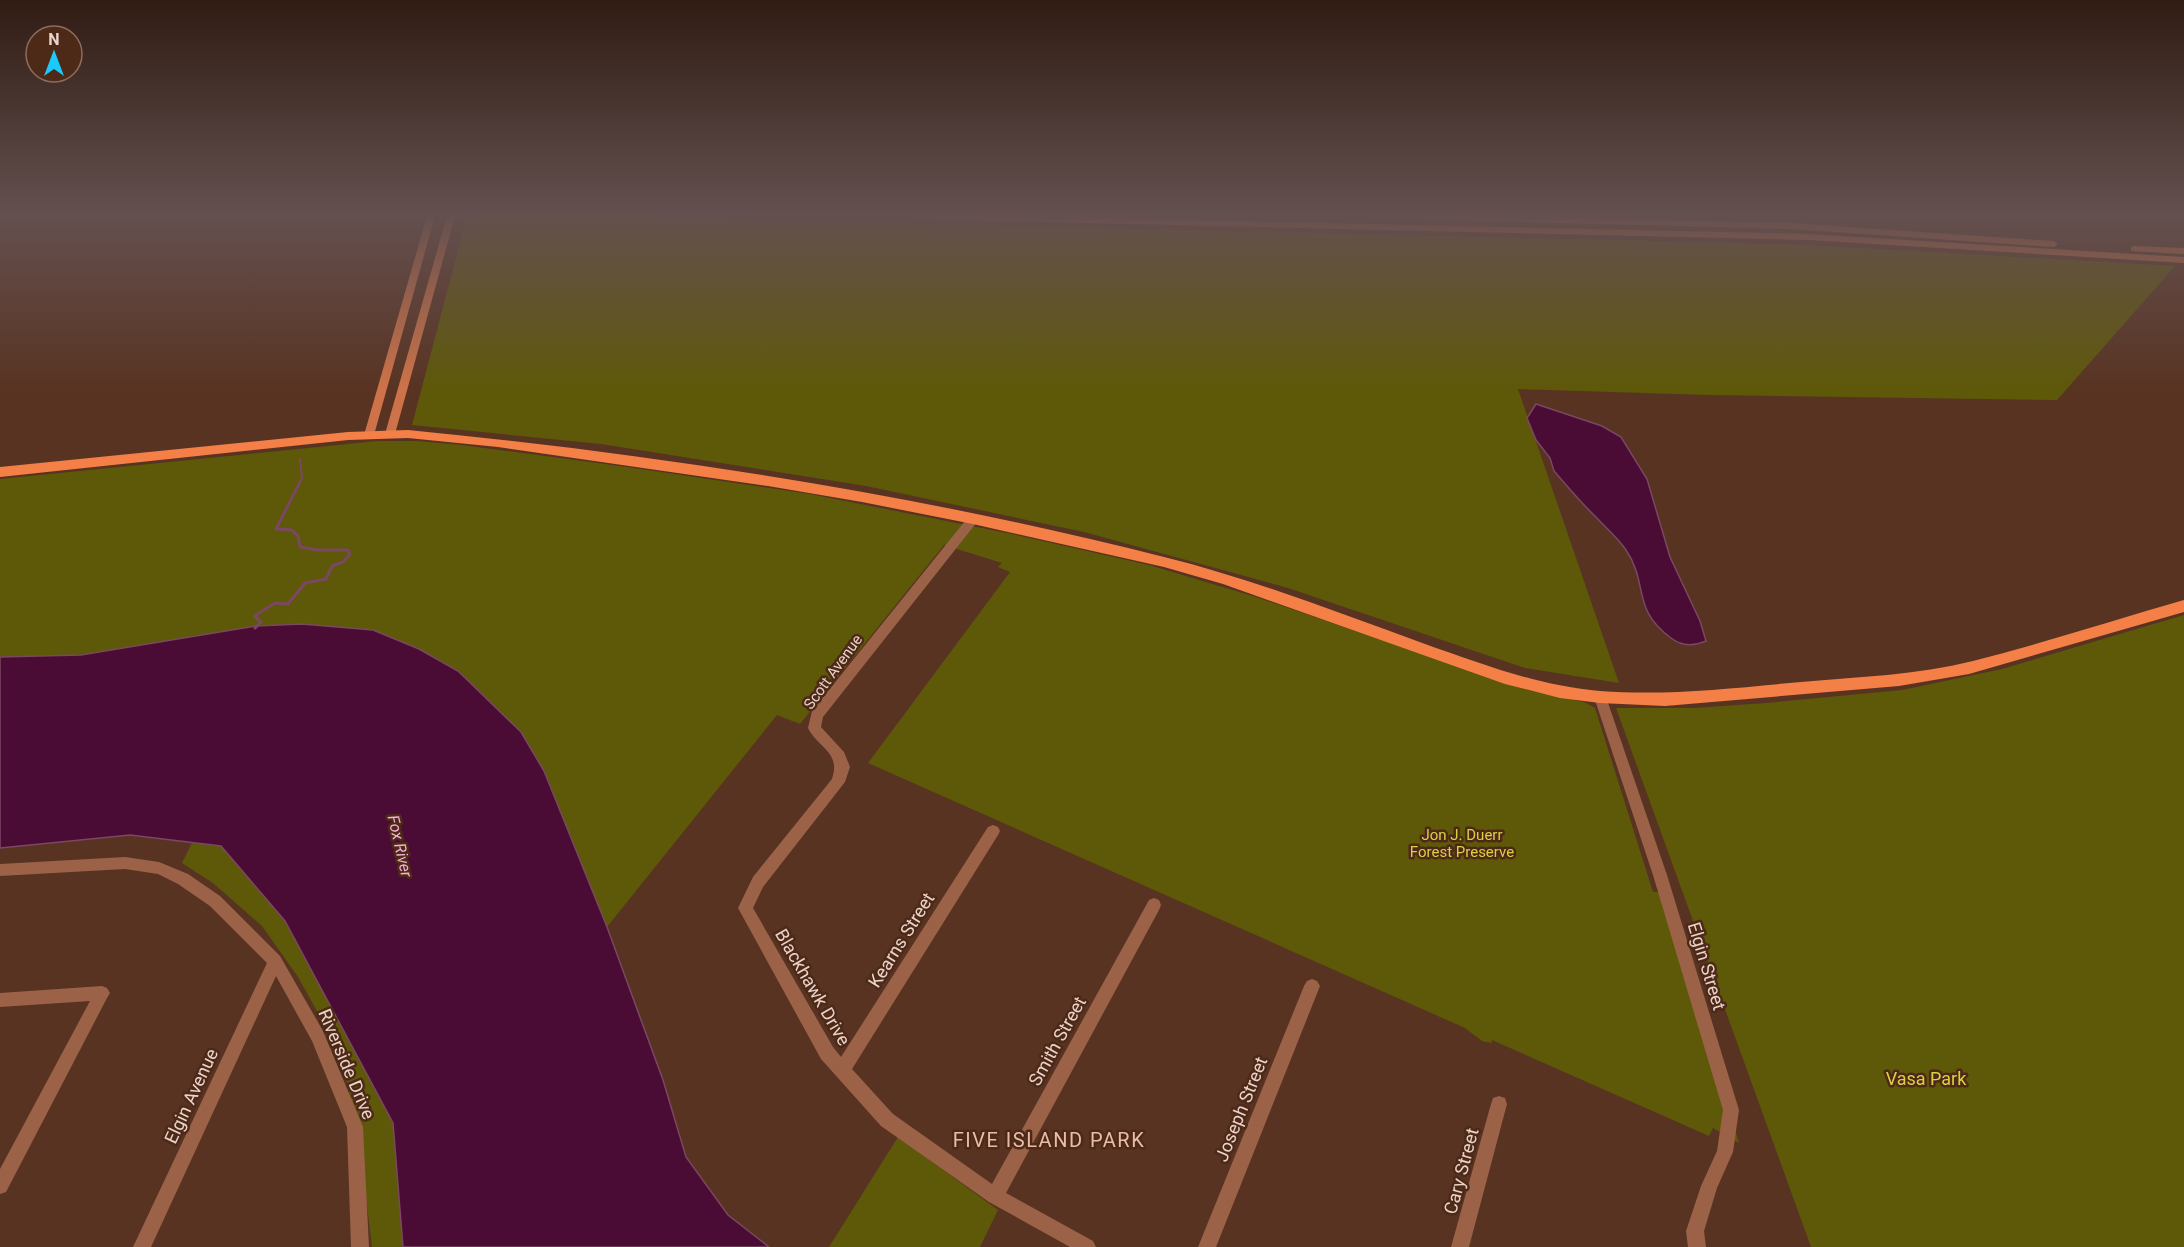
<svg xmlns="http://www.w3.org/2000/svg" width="2184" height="1247" font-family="Roboto,sans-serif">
	<rect width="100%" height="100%" fill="#583322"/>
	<path fill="#5e5809" d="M467,216H567L1789,244L2175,266L2057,400L1709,395L1518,389L1619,683L1525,668L1288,588L1084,532L866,486L601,444L412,425Z
		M377,441H416L462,445L620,466L810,494L1012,534L1149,565L1256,597L1531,691L1584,702L1595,708L1653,892H1661L1739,1143L1713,1128L1709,1136L1492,1040V1043L1482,1041L1465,1028L868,763L1010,572L998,567L1002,563L944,545L800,724L777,715L607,927L544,771L458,671L419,649L373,630L302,624L256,626L81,655L0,657V479Z
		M2184,615V1247H1811L1616,708H1694L1766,703L1902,690L2002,669Z
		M192,843L222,846L285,921L393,1123L403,1247H372L361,1156L348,1086L327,1029L298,977L262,926L213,883L182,863Z
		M898,1137L998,1210L980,1247H829Z"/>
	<path fill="#4a0c35" stroke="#7a4861" stroke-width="1.5" d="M1536,404L1602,426L1621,437L1647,479L1670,557L1700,621L1706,641C1694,646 1681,646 1671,638C1631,609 1649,584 1626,550C1618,538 1605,527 1595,516C1580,502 1568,487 1554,471L1550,458L1536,440L1527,418Z
		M302,624L373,630L419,649L458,671L521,732L544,771L607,927L663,1080L686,1157L728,1215L769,1247H403L393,1123L285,921L221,846L130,835L0,848V657L81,655L256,626Z"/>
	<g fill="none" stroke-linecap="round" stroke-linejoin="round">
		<path stroke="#7a4861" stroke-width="2" d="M299,484L302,478L300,459"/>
		<path stroke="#7a4861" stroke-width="3" d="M255,628L261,622L255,617L256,615L275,603L288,604L305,583L326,579L332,566L343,562L350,554L348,550H317L300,547L298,536L292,530L276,529L300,482"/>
		<path fill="#9b6248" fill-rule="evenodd" d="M973,515L979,519L977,522L823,717L821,727L844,752L850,767L845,782L763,887L753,908L833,1047L841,1057L988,827L993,825L998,827L1000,831L998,835L852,1069L893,1114L992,1184L1149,900L1154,898L1159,900L1161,905L1159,910L1006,1193L1093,1241L1096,1247H1070L989,1202L881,1126L821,1059L738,908L753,877L832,779C841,752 819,749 808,728L812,711L969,516Z
			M1600,692L1604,693L1606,697L1667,875L1739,1110L1733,1152L1717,1188L1704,1231L1706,1247H1688L1686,1231L1701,1186L1717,1151L1723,1110L1653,875L1594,697L1596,693Z
			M125,857L159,862L188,874L220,896L280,956L323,1031L363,1127L369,1247H351L347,1127L312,1041L276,976L151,1247H133L267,963L210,906L178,884L158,874L125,869L0,876V864Z
			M1312,979L1317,981L1320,986L1216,1247H1198L1304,986L1307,981Z
			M102,986L107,988L110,993L107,998L6,1192L0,1194V1169L90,1001L0,1007V993Z
			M1499,1096L1505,1098L1507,1104L1469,1247H1451L1491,1104L1493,1098Z"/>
		<path fill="#ce7349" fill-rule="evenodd" d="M427,216H435L374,435L369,438L364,435Z
			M447,216H455L395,434L390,437L385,434Z
			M918,216H1019L1809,234L2184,257V263L1809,240L922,219Z
			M1407,216H1499L1792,223L2054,241L2058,244L2054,247L1792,229L1411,219Z
			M2134,246L2184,248V254L2131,251V247Z"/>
		<path fill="#f48047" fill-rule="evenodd" d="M408,430C662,455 917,494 1164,557C1253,579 1339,613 1425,644C1482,664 1539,686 1600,691C1668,696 1734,688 1801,682C1858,677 1917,675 1973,661C2044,643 2114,620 2184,600V612L1969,674L1899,686L1665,706L1600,703L1560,698L1505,684L1223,584L1164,567L973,524L862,502L768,486L498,447L408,438L348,440L0,477V467L348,432Z"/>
	</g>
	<linearGradient id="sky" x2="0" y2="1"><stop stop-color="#301c13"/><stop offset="0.55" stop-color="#64504f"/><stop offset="1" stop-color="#64504f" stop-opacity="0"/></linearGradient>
	<rect width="2184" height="390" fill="url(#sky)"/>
	<g text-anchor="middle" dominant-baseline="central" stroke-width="5" stroke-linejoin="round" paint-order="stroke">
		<g font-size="15" fill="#ebd3c9" stroke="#4d2918">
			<text transform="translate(833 672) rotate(-54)">Scott Avenue</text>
		</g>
		<g font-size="15" fill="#dbd041" stroke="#4d2918">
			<text x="1462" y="835">Jon J. Duerr<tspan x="1462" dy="17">Forest Preserve</tspan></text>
		</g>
		<g font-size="16" font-style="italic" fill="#f6b0d6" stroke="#4d2918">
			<text transform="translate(400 846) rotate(77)">Fox River</text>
		</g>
		<g font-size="18" fill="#ebd3c9" stroke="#4d2918">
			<text transform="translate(901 940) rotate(-58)">Kearns Street</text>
			<text transform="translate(1707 966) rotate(73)">Elgin Street</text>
			<text transform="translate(813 987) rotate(60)">Blackhawk Drive</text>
			<text transform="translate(1057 1041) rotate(-61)">Smith Street</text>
			<text transform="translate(347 1064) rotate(67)">Riverside Drive</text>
			<text transform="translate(191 1096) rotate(-65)">Elgin Avenue</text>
			<text transform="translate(1241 1109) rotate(-68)">Joseph Street</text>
			<text transform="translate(1461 1171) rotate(-75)">Cary Street</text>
		</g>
		<g font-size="18" fill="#dbd041" stroke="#4d2918">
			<text x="1926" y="1078">Vasa Park</text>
		</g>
		<g font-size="20" letter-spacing="1.5" fill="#eabca8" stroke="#4d2918">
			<text x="1049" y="1140">FIVE ISLAND PARK</text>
		</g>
	</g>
	<g transform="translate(54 54)"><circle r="28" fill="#4d2918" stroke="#8c6d5f" stroke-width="1.5"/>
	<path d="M0-4.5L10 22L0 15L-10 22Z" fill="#1cc9fc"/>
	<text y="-9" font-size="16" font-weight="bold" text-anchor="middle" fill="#ebd3c9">N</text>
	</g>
</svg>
